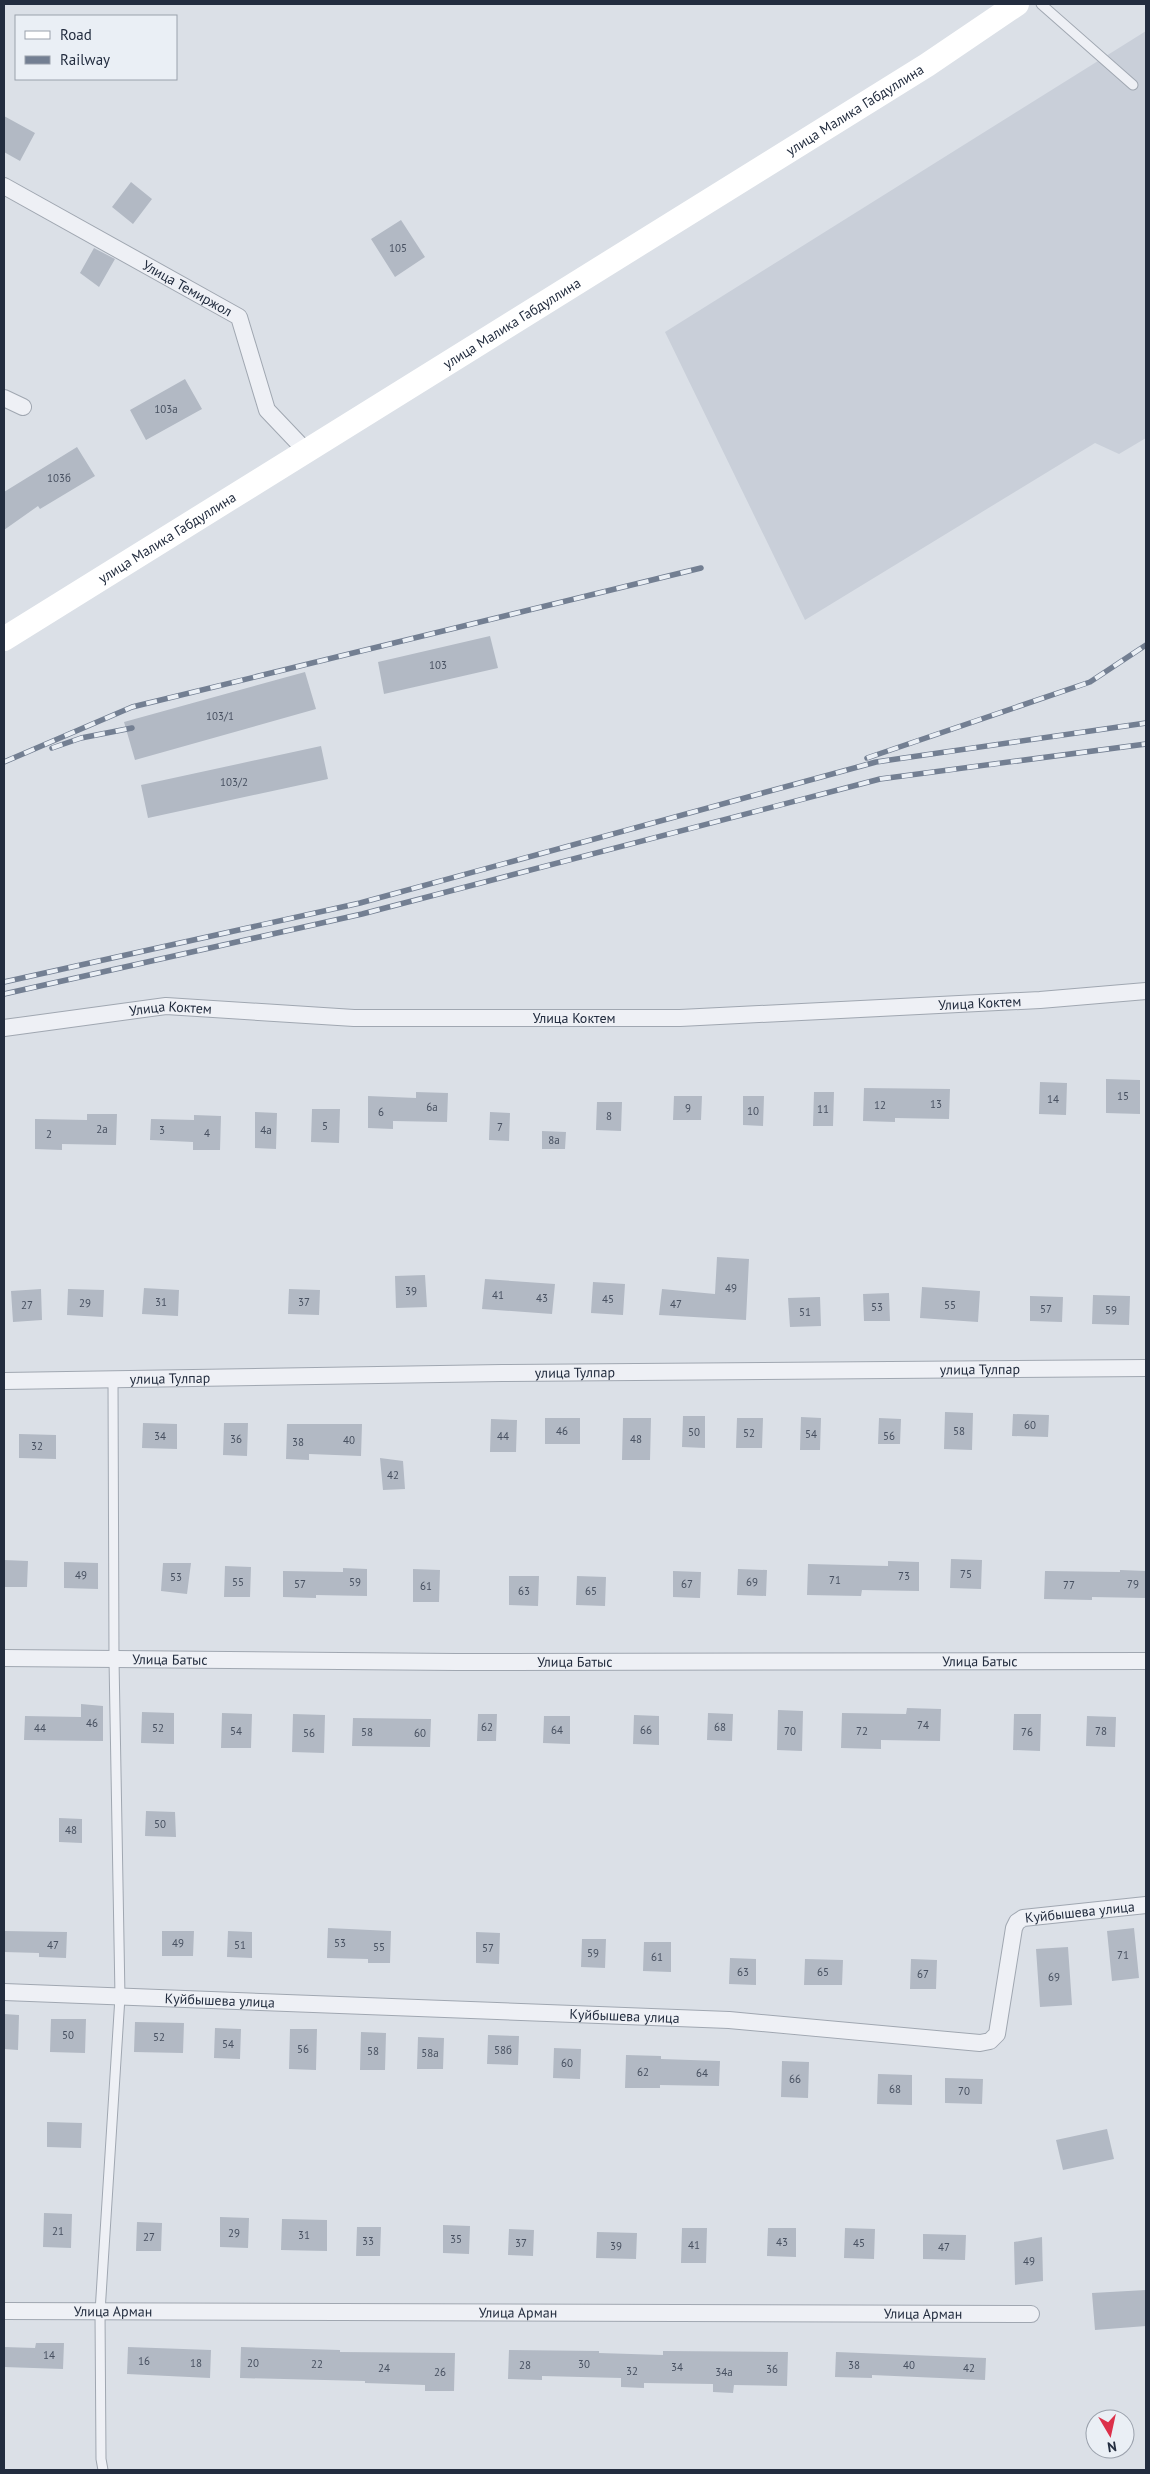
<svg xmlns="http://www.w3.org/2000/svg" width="1150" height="2474" font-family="'PT Sans',sans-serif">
	<rect width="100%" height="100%" fill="#dbe0e7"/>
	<path fill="#c9cfd9" d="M1146,31V438L1119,454L1095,443L805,620L665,332Z"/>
	<path fill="#b2b9c4" d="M4,116L35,133L20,161L4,152Z
		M131,182L152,199L133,224L112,207Z
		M401,220L425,257L395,277L371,239Z
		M94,248L115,259L99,287L80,273Z
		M185,379L202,409L146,440L130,410Z
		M77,447L95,476L40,509L38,506L4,530V492Z
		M490,636L498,668L384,694L378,662Z
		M305,672L316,709L135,760L124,722Z
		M321,746L328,779L148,818L141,785Z
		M1106,1079L1140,1080V1114L1106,1113Z
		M1040,1082L1067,1083L1066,1115L1039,1114Z
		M864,1088L950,1089L949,1119L895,1118V1122L863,1121Z
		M416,1092L448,1093L447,1122L393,1121V1129L368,1128V1096L416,1098Z
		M814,1092H834L833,1126H813Z
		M674,1096H702L701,1120H673Z
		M743,1096H764L763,1126L743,1125Z
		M597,1102H622L621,1131L596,1130Z
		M312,1109H340L339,1143L311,1142Z
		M255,1112L277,1113L276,1149L255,1148Z
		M490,1112L510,1113L509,1141L489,1140Z
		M87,1114H117L116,1145L62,1144V1150L35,1149V1119L87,1120Z
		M194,1115L221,1116L220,1150H193V1142L150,1140L151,1119L194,1120Z
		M542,1131L566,1132L565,1149H542Z
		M717,1257L749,1259L746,1320L659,1315L662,1289L715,1294Z
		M425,1275L427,1307L396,1308L395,1276Z
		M485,1279L555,1284L552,1314L482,1309Z
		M593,1282L625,1284L623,1315L591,1313Z
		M922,1287L980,1291L978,1322L920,1318Z
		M144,1288L179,1290L178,1316L142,1314Z
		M41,1289L42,1320L13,1322L11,1291Z
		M68,1289L104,1290L103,1317L67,1315Z
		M289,1289L320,1290L319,1315L288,1314Z
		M889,1293L890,1321H864L863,1294Z
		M1093,1295L1130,1296L1129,1325L1092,1324Z
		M1030,1296L1063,1297L1062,1322L1030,1321Z
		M820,1297L821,1326L790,1327L788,1298Z
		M945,1412L973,1413L972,1450L944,1449Z
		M1013,1414L1049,1415L1048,1437L1012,1436Z
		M683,1416H705V1448L682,1447Z
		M801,1417L821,1418L820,1450H800Z
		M545,1418H580V1444H545Z
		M623,1418H651L650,1460H622Z
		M737,1418H763L762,1448H736Z
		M879,1418L901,1419L900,1444H878Z
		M491,1419L517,1420L516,1452H490Z
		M143,1423L177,1424V1449L142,1448Z
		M224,1423H248L247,1456L223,1455Z
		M287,1424H362L361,1456L309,1454V1460L286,1459Z
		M19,1434L56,1435V1459L19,1458Z
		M380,1458L403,1461L405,1489L383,1490Z
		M951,1559L982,1560L981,1589L950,1588Z
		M4,1560L28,1561L27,1587H4Z
		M888,1561L919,1562V1591L862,1590L861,1596L807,1595L808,1564L888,1566Z
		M64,1562L98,1563V1589L64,1588Z
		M163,1563H191L187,1594L161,1591Z
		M225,1566L251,1567L250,1597H224Z
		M343,1568L367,1569V1596L316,1595V1598L283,1597V1571L343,1572Z
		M413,1569L440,1570L439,1602H413Z
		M738,1569L767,1570L766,1596L737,1595Z
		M1120,1570L1146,1571V1598L1092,1597V1600L1044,1599L1045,1571L1120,1572Z
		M673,1571L701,1572L700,1598L673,1597Z
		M509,1576H539L538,1606L509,1605Z
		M577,1576L606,1577L605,1606L576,1605Z
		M81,1704L103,1706V1741L24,1740L25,1716L81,1717Z
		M907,1708L941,1709L940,1741L881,1740V1749L841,1748L842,1713L906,1714Z
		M778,1710L803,1711L802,1751L777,1750Z
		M142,1712L174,1713V1744L141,1743Z
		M222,1713L252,1714L251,1748H221Z
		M708,1713L733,1714L732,1741L707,1740Z
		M293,1714L325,1715L324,1753L292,1752Z
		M478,1714H497L496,1741H477Z
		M1014,1714H1041L1040,1751L1013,1750Z
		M634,1715L659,1716V1745L633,1744Z
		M544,1716H570V1744L543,1743Z
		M1087,1716L1116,1717L1115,1747L1086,1746Z
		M353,1718L431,1719L430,1747L352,1746Z
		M146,1811L175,1812L176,1837L145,1836Z
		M59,1818L82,1819V1843L59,1842Z
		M328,1928L391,1931L390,1963H368V1959L327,1958Z
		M1134,1928L1139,1978L1112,1981L1107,1931Z
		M4,1931L67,1932L66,1958L39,1957V1953L4,1952Z
		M162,1931H194L193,1956H162Z
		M228,1931L252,1932V1958L227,1957Z
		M476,1932L500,1933L499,1964L476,1963Z
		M582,1939H606L605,1968L581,1967Z
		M644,1942H671V1972L643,1971Z
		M1068,1947L1072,2005L1040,2007L1036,1949Z
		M730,1958L756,1959V1985L729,1984Z
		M805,1959L843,1960L842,1985H804Z
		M911,1959L937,1960L936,1989H910Z
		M4,2014L19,2015L18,2050L4,2049Z
		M51,2019H86L85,2053L50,2052Z
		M135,2022L184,2023L183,2053L134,2052Z
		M215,2028L241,2029L240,2059L214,2058Z
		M290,2029H317L316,2070L289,2069Z
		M361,2032L386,2033L385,2070H360Z
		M488,2035L519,2036L518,2065L487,2064Z
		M418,2037L444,2038L443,2069H417Z
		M554,2048L581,2049L580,2079L553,2078Z
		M626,2055L661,2056V2059L720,2061L719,2086L660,2085V2088H625Z
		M782,2061L809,2062L808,2098L781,2097Z
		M878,2074L912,2075V2105L877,2104Z
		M945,2078L983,2079L982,2104L945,2103Z
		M47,2122L82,2123L81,2148L47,2147Z
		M1107,2129L1114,2159L1063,2170L1056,2140Z
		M44,2213L72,2214L71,2248L43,2247Z
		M220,2217L249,2218L248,2248L220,2247Z
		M282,2219L327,2220V2251L281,2250Z
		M137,2222L162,2223L161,2251H136Z
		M443,2225L470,2226L469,2254L443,2253Z
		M357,2227H381L380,2256H356Z
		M682,2228H707L706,2263H681Z
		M768,2228H796V2257L767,2256Z
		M845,2228L875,2229L874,2259L844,2258Z
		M509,2229L534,2230L533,2256L508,2255Z
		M597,2232L637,2233L636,2259L596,2258Z
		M923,2234L966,2235L965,2260L923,2259Z
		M1042,2237L1043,2281L1015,2285L1014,2242Z
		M1146,2290V2326L1095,2330L1092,2293Z
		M36,2343H64L63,2369L4,2367V2347L35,2348Z
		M128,2347L211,2350L210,2378L127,2374Z
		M241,2347L340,2350V2352L455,2353L454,2391H425V2385L365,2383V2381L240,2378Z
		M509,2350L599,2351V2353L663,2355V2351L788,2352L787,2386L734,2385L733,2393L713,2392V2384L644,2383V2388L621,2387V2378L542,2376V2380L508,2379Z
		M836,2352L986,2358L985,2380L872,2375V2378L835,2377Z"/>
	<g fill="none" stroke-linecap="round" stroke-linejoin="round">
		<defs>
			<path id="service" d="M1041,4L1133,85
				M103,2470L101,2459L100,2312L120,1997L114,1659L113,1379"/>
			<g id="minor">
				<path id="s1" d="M4,186L239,317L267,410L305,450"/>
				<path d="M4,398L23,407"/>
				<path id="s2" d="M4,1028L166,1006L354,1018H680L1040,1000L1146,991"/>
				<path id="s3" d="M4,1381L502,1373L1146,1368"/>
				<path id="s4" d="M4,1658L456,1662L1146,1661"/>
				<path id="s5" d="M4,1992L729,2020L980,2043L990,2041L997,2034L1014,1928L1017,1922L1023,1918L1146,1905"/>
				<path id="s6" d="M4,2311L1031,2314"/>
			</g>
		</defs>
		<use href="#service" stroke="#a0a7b1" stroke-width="11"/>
		<use href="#minor" stroke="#a0a7b1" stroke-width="18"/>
		<use href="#service" stroke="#eef0f5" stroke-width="9"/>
		<use href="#minor" stroke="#eef0f5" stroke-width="16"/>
		<path stroke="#fff" stroke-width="24" id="s7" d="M4,639L927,65L1017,4"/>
		<defs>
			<path id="rail" d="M52,748L81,738L132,728
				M867,758L1090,682L1146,645
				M4,762L132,707L701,568
				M4,982L360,903L876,762L1146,723
				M4,994L362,914L880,779L1146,744"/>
		</defs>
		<use href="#rail" stroke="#737f92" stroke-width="5.5"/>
		<use href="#rail" stroke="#eaeff5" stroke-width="4" stroke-dasharray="11" stroke-linecap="butt"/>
	</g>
	<g text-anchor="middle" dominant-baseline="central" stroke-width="4" stroke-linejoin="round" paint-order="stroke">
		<g font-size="11" fill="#475060">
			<text x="398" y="248">105</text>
			<text x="166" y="409">103а</text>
			<text x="59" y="478">103б</text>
			<text x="438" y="665">103</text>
			<text x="220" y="716">103/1</text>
			<text x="234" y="782">103/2</text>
			<text x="1123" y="1096">15</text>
			<text x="1053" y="1099">14</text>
			<text x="936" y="1104">13</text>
			<text x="880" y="1105">12</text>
			<text x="432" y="1107">6а</text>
			<text x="688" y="1108">9</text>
			<text x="823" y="1109">11</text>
			<text x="753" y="1111">10</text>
			<text x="381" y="1112">6</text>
			<text x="609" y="1116">8</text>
			<text x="325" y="1126">5</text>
			<text x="500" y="1127">7</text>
			<text x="102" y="1129">2а</text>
			<text x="162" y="1130">3</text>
			<text x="266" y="1130">4а</text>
			<text x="207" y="1133">4</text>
			<text x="49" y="1134">2</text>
			<text x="554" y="1140">8а</text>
			<text x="731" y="1288">49</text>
			<text x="411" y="1291">39</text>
			<text x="498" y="1295">41</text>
			<text x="542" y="1298">43</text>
			<text x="608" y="1299">45</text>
			<text x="161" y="1302">31</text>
			<text x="304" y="1302">37</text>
			<text x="85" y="1303">29</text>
			<text x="676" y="1304">47</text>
			<text x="27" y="1305">27</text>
			<text x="950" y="1305">55</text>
			<text x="877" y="1307">53</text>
			<text x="1046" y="1309">57</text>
			<text x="1111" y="1310">59</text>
			<text x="805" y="1312">51</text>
			<text x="1030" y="1425">60</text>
			<text x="562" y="1431">46</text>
			<text x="959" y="1431">58</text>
			<text x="694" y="1432">50</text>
			<text x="749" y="1433">52</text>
			<text x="811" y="1434">54</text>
			<text x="160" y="1436">34</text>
			<text x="503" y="1436">44</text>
			<text x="889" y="1436">56</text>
			<text x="236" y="1439">36</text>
			<text x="636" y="1439">48</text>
			<text x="349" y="1440">40</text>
			<text x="298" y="1442">38</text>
			<text x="37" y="1446">32</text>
			<text x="393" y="1475">42</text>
			<text x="966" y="1574">75</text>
			<text x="81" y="1575">49</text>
			<text x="904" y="1576">73</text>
			<text x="176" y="1577">53</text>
			<text x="835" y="1580">71</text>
			<text x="238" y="1582">55</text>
			<text x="355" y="1582">59</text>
			<text x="752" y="1582">69</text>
			<text x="300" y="1584">57</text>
			<text x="687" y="1584">67</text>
			<text x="1133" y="1584">79</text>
			<text x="1069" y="1585">77</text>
			<text x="426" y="1586">61</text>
			<text x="524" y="1591">63</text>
			<text x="591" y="1591">65</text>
			<text x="92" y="1723">46</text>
			<text x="923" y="1725">74</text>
			<text x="487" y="1727">62</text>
			<text x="720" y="1727">68</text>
			<text x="40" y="1728">44</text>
			<text x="158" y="1728">52</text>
			<text x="557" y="1730">64</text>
			<text x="646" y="1730">66</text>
			<text x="236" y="1731">54</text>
			<text x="790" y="1731">70</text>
			<text x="862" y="1731">72</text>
			<text x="1101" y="1731">78</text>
			<text x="367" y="1732">58</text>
			<text x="1027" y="1732">76</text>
			<text x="309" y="1733">56</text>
			<text x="420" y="1733">60</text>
			<text x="160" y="1824">50</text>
			<text x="71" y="1830">48</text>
			<text x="178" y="1943">49</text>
			<text x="340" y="1943">53</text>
			<text x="53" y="1945">47</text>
			<text x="240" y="1945">51</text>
			<text x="379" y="1947">55</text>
			<text x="488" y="1948">57</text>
			<text x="593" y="1953">59</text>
			<text x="1123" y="1955">71</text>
			<text x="657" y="1957">61</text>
			<text x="743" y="1972">63</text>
			<text x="823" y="1972">65</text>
			<text x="923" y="1974">67</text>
			<text x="1054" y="1977">69</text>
			<text x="68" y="2035">50</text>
			<text x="159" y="2037">52</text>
			<text x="228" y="2044">54</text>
			<text x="303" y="2049">56</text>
			<text x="503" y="2050">58б</text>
			<text x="373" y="2051">58</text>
			<text x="430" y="2053">58а</text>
			<text x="567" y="2063">60</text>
			<text x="643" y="2072">62</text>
			<text x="702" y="2073">64</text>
			<text x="795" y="2079">66</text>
			<text x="895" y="2089">68</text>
			<text x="964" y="2091">70</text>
			<text x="58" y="2231">21</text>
			<text x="234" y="2233">29</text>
			<text x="304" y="2235">31</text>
			<text x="149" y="2237">27</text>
			<text x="456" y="2239">35</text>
			<text x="368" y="2241">33</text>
			<text x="782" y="2242">43</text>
			<text x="521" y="2243">37</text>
			<text x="859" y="2243">45</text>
			<text x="694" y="2245">41</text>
			<text x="616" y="2246">39</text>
			<text x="944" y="2247">47</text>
			<text x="1029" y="2261">49</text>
			<text x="49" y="2355">14</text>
			<text x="144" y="2361">16</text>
			<text x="196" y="2363">18</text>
			<text x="253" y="2363">20</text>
			<text x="317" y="2364">22</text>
			<text x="584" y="2364">30</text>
			<text x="525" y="2365">28</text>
			<text x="854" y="2365">38</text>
			<text x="909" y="2365">40</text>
			<text x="677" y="2367">34</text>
			<text x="384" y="2368">24</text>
			<text x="969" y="2368">42</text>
			<text x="772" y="2369">36</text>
			<text x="632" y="2371">32</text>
			<text x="440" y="2372">26</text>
			<text x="724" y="2372">34а</text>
		</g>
		<g font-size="14" fill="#232d3f" stroke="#eaeff5">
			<text stroke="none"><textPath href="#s7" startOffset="1002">улица Малика Габдуллина</textPath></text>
			<text stroke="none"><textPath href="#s1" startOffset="210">Улица Темиржол</textPath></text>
			<text stroke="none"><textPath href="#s7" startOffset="598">улица Малика Габдуллина</textPath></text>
			<text stroke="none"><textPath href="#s7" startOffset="192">улица Малика Габдуллина</textPath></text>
			<text stroke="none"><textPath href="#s2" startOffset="978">Улица Коктем</textPath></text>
			<text stroke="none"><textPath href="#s2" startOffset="168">Улица Коктем</textPath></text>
			<text stroke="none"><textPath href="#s2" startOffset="572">Улица Коктем</textPath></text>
			<text stroke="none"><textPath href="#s3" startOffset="976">улица Тулпар</textPath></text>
			<text stroke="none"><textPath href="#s3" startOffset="571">улица Тулпар</textPath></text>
			<text stroke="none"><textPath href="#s3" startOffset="166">улица Тулпар</textPath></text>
			<text stroke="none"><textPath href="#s4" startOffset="166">Улица Батыс</textPath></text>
			<text stroke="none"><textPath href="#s4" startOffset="976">Улица Батыс</textPath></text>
			<text stroke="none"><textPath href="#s4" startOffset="571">Улица Батыс</textPath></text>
			<text stroke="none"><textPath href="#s5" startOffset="1176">Куйбышева улица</textPath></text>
			<text stroke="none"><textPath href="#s5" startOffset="216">Куйбышева улица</textPath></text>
			<text stroke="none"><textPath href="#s5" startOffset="621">Куйбышева улица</textPath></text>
			<text stroke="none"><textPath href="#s6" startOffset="109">Улица Арман</textPath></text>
			<text stroke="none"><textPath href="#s6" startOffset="514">Улица Арман</textPath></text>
			<text stroke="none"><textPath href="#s6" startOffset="919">Улица Арман</textPath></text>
		</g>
	</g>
	<rect width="1150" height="2474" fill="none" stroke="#232d3f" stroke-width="10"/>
	<rect x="15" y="15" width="162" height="65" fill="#eaeff5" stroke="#9aa1ac"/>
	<rect x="25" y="31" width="25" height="8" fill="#ffffff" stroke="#9aa1ac"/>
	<text x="60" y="40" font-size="15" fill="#232d3f">Road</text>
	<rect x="25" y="56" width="25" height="8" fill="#737f92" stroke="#9aa1ac"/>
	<text x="60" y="65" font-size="15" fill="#232d3f">Railway</text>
	<g transform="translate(1110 2434) rotate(171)"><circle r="24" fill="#eaeff5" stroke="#9aa1ac"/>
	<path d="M0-4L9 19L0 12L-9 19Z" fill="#dc304a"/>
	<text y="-8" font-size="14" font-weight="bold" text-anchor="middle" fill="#232d3f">N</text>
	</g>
</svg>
